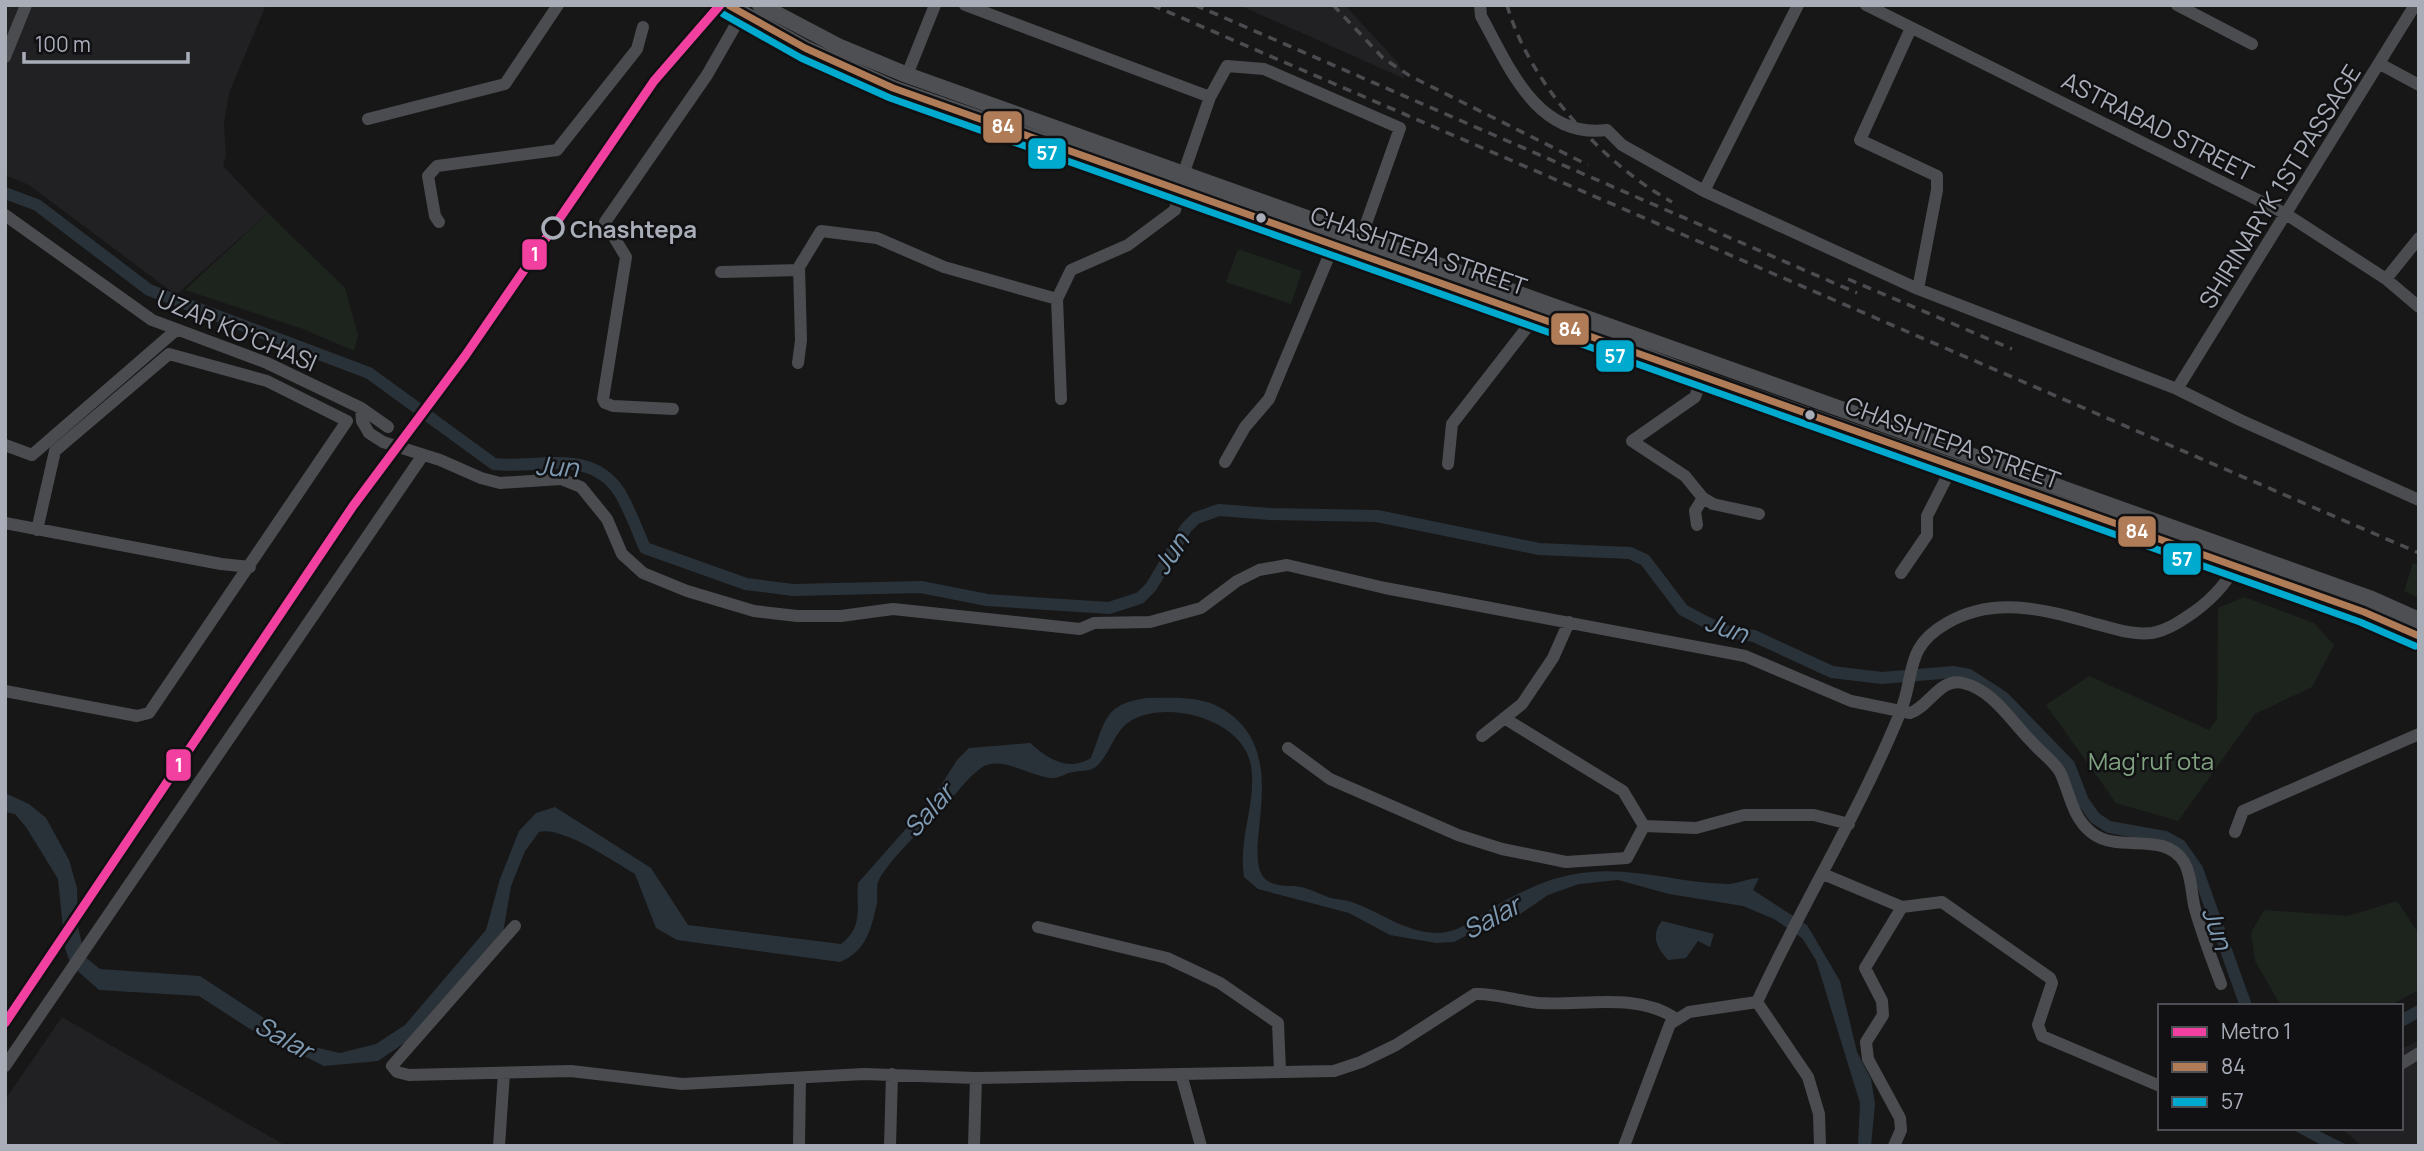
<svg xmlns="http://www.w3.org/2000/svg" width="2424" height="1151" font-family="Manrope,sans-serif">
	<rect width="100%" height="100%" fill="#171717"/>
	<path fill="#212123" d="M5,5H266L229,93L224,124L226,156L223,166L268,213L176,295L29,185L5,175Z
		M1239,5H1345L1397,62L1405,79Z
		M62,1017L286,1146H5V1100Z
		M2419,1040V1146H2362L2341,1128H2401V1049Z"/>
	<path fill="#1d241e" d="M268,213L345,288L358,335L354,351L303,329L185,290Z
		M1238,249L1302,271L1291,304L1226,282Z
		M2413,563L2419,566V598L2404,591Z
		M2244,597L2314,623L2334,645L2312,687L2255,714L2178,821L2116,803L2046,705L2089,676L2209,730L2217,719L2218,608Z
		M2397,901L2419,934V990L2389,1006H2281L2255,961L2251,933L2264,910L2348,916Z"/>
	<path fill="#2a3239" d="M1147,698C1169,698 1195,696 1215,705C1308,750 1225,872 1275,884C1283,887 1293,885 1301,887C1311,889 1321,895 1331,898C1339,900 1349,900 1357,904C1383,914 1406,932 1436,933C1458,933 1471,921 1488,911C1512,896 1543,880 1570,875C1625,863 1674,883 1728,884C1738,884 1748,878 1759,878L1753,890L1807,925L1840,981L1857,1052L1871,1079L1875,1104L1871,1146H1858L1860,1103L1816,960L1802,938L1774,919L1743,906L1669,894L1618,880L1579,884L1548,895L1513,919L1475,931L1454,942L1436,943L1390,935L1349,913L1258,889L1244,877C1238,837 1257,803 1251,766C1244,719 1165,698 1129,722C1115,731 1110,753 1098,765C1091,772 1082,770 1073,772C1066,773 1060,778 1053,778C1032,778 1001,754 981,768C966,779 960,790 948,802C932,819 886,862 878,882C876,888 878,897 877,903C871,930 866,951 840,962L677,940L656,928L635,874C613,861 562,826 539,832L525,851L511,886L503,933L413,1037L378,1061L324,1066L250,1029L199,996L99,990L71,965L65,948L58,879L26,827L15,814L5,812V793L29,804L46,818L69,860L77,888L78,927L85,957L100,969L200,976L305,1045L340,1053L376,1044L405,1025L486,930L500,879L519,831L536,813L555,807L651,868L688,925L841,944C864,927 856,908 858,883L933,798L957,760L969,748L1030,743C1048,759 1068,772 1091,758C1106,720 1104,704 1147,698Z
		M1662,921L1714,934L1710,947L1698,941L1686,958L1668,960C1657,948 1650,936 1662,921Z
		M2290,1128H2313L2349,1146H2323Z"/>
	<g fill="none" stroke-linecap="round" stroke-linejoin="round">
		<path stroke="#2a3239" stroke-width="12" d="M5,193L37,205L149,290L369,373L494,464C538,469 591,447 620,493C630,510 637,530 645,548L746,584L793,590L921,587L987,600L1109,608L1140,598L1151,587L1186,528L1196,518L1219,510L1270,514L1377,516L1539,549L1630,553L1645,560L1683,610L1723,631L1754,636L1832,672L1882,678L1953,672L1969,675L2003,697L2069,765L2083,801L2095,818L2109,827L2165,837L2180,845L2197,869L2246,1006
			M2401,1021L2419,1011"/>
		<path stroke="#4b4c50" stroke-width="12" d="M965,5L1210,97
			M1480,5L1481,16C1509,67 1537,139 1607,130L1622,145L1704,191L1918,289L2177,389L2240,420L2419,500
			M1866,5L2286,214L2386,279L2419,307
			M2177,5L2252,44
			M1911,28L1860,140L1937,176V190L1918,289
			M5,57L26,5
			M2380,64L2419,85
			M907,75L935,5
			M368,119L505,84L558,5
			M1704,191L1798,5
			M5,215L152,320L267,363L361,408L388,427
			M439,222L435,216L428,176L437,166L557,150L637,49L643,27
			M721,272L799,270
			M2386,279L2419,238
			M798,363L801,340L799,267L821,231L877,238L944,267L1057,299
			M1702,378L1695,397L1632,441L1685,476L1703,498L1713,504L1759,514
			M2177,389L2415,5
			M1061,399L1057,299L1071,270L1128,245L1175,210L1184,172L1210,97L1227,66L1264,69L1400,128L1362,235
			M361,408L362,421L369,433L383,442L440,460L481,478L500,483L561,479L581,487L607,519L622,554L643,573L687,591L754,611L797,616H841L893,609L1080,629L1094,623L1150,622L1201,608L1237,581L1259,570L1287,565L1385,588L1745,656L1851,701L1910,713C1929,707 1940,677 1963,683C1993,690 2011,721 2031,741C2040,752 2053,760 2060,772C2070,793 2072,818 2092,833C2119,854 2164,830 2184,862C2192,876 2191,894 2195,909C2202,934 2212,960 2221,984
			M673,409L613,406L605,403L603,399L626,257L605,222L707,75L742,14
			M5,445L32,455L175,331
			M1225,462L1245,427L1269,399L1334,244
			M1448,464L1452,424L1532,321L1533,313
			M5,523L221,564L250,567
			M1697,525L1695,511L1703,498
			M1901,573L1927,535V516L1952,467
			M5,691L137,716L149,713L347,421L267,381L169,354L55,451L37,530
			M1504,718L1623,791L1644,826
			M1482,736L1522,704L1553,658L1569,622
			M1288,748L1330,779L1458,835L1502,849L1566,862L1627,858L1644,826
			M1644,826L1696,828L1744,815H1814L1849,824
			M2235,832L2243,811L2419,734
			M1823,874L1902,907L1942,902L2050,978L2052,983L2038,1025L2042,1036L2160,1086
			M515,926L392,1066L397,1072L409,1075L571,1071L682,1084L864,1074L976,1078L1334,1071L1361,1062L1396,1045L1475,994C1496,993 1517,1001 1539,1003C1583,1006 1636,992 1675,1018
			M1038,927L1167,958L1220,983L1278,1023L1280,1071
			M1757,1002C1802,904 1859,813 1900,713C1916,675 1903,648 1947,623C1997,594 2048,611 2100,625C2118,630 2134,635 2152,633C2168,630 2181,621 2194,612C2212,599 2229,581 2238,560
			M1757,1002L1808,1077L1819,1114L1820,1146
			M2401,1064L2419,1053
			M5,1066L423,455
			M1181,1074L1201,1146
			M499,1146L504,1073
			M799,1146L800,1078
			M890,1146L892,1074
			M974,1146L976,1078
			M1624,1146L1670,1024L1689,1012L1757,1002
			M1894,1146L1901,1130L1900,1118L1868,1059L1866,1042L1883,1015L1882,1001L1865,968L1902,907"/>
		<path stroke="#4d4f52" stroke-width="16" d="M728,5L805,48L893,88L1533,313L1702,378L2364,612L2419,636
			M760,5L840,47L907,75L2372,599L2419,620"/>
		<path stroke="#4b4c4f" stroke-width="3.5" stroke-dasharray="9 7" stroke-linecap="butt" d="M1152,5L2419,553
			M1195,5L1857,293
			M1333,5L1383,58L1410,76L1588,165
			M1507,5C1529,83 1603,164 1672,202
			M1848,279L2012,349"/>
		<defs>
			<path id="bus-1" d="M728,5L805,48L893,88C1384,261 1873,439 2364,612L2419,636"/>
			<path id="bus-2" d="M723,14L801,58L890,98C1381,271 1869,448 2360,622L2415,646"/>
		</defs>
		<use href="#bus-1" stroke="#111113" stroke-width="12"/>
		<use href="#bus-2" stroke="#111113" stroke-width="12"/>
		<use href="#bus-1" stroke="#b07c57" stroke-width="7"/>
		<use href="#bus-2" stroke="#00a9ce" stroke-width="7"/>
		<defs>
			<path id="metro-1" d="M5,1023L353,506L465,356L654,81L720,5"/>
		</defs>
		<use href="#metro-1" stroke="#111113" stroke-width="14"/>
		<use href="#metro-1" stroke="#f240a1" stroke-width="9"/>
	</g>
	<g fill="#a8adb8" stroke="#111113" stroke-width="2.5">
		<circle cx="1261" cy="218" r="6"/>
		<circle cx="1810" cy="415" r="6"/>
	</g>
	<circle fill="#111113" stroke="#a8adb8" stroke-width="3.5" cx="553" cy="228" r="10"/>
	<g text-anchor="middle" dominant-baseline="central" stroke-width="5" stroke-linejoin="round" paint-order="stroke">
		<g font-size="24" fill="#a8adb8" stroke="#111113">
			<text transform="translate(2158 126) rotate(27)">ASTRABAD STREET</text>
			<text transform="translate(2279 186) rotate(-58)">SHIRINARYK 1ST PASSAGE</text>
			<text transform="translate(1419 250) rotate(19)">CHASHTEPA STREET</text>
			<text transform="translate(237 330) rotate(23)">UZAR KO'CHASI</text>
			<text transform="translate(1953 442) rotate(20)">CHASHTEPA STREET</text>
		</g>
		<g font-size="24" font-weight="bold" fill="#a8adb8" stroke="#111113" text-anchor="start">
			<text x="570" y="228">Chashtepa</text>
		</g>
		<g font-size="24" fill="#7fa381" stroke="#111113">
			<text x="2151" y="760">Mag'ruf ota</text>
		</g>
		<g font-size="26" font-style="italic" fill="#7f9bb3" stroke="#111113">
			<text transform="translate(557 466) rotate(3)">Jun</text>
			<text transform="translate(1170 553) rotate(-56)">Jun</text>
			<text transform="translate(1727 627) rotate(19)">Jun</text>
			<text transform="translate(928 810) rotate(-48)">Salar</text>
			<text transform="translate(1491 917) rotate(-28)">Salar</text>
			<text transform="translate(2218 928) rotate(71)">Jun</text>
			<text transform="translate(284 1037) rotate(29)">Salar</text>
		</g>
	</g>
	<g stroke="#111113" stroke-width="2.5">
		<rect x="982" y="110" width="41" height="34" rx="7" fill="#b07c57"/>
		<rect x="1027" y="137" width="40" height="33" rx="7" fill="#00a9ce"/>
		<rect x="521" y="238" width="27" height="33" rx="7" fill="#f240a1"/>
		<rect x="1550" y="312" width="40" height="34" rx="7" fill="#b07c57"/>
		<rect x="1595" y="339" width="40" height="34" rx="7" fill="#00a9ce"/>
		<rect x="2117" y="515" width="40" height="33" rx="7" fill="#b07c57"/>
		<rect x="2162" y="542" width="40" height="34" rx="7" fill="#00a9ce"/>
		<rect x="165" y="748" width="27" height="34" rx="7" fill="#f240a1"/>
	</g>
	<g font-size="19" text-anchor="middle" font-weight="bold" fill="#fff">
		<text x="1003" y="133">84</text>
		<text x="1047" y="160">57</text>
		<text x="535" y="261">1</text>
		<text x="1570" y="336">84</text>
		<text x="1615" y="363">57</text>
		<text x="2137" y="538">84</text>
		<text x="2182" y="566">57</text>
		<text x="179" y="772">1</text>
	</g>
	<rect width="2424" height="1151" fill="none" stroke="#a8adb8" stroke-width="14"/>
	<rect x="2158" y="1004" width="245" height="126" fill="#111113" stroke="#4d4f55" stroke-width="2"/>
	<rect x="2172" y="1027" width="35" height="10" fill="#f240a1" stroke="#4d4f55" stroke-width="2"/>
	<text x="2221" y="1039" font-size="21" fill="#a8adb8">Metro 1</text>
	<rect x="2172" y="1062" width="35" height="10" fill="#b07c57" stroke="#4d4f55" stroke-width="2"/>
	<text x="2221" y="1074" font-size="21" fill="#a8adb8">84</text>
	<rect x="2172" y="1097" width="35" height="10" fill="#00a9ce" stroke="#4d4f55" stroke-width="2"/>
	<text x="2221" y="1109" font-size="21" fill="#a8adb8">57</text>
	<path d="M24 52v10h164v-10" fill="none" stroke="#a8adb8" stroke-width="3.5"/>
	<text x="35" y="52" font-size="21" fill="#a8adb8" stroke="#111113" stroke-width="5" paint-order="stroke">100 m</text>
</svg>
